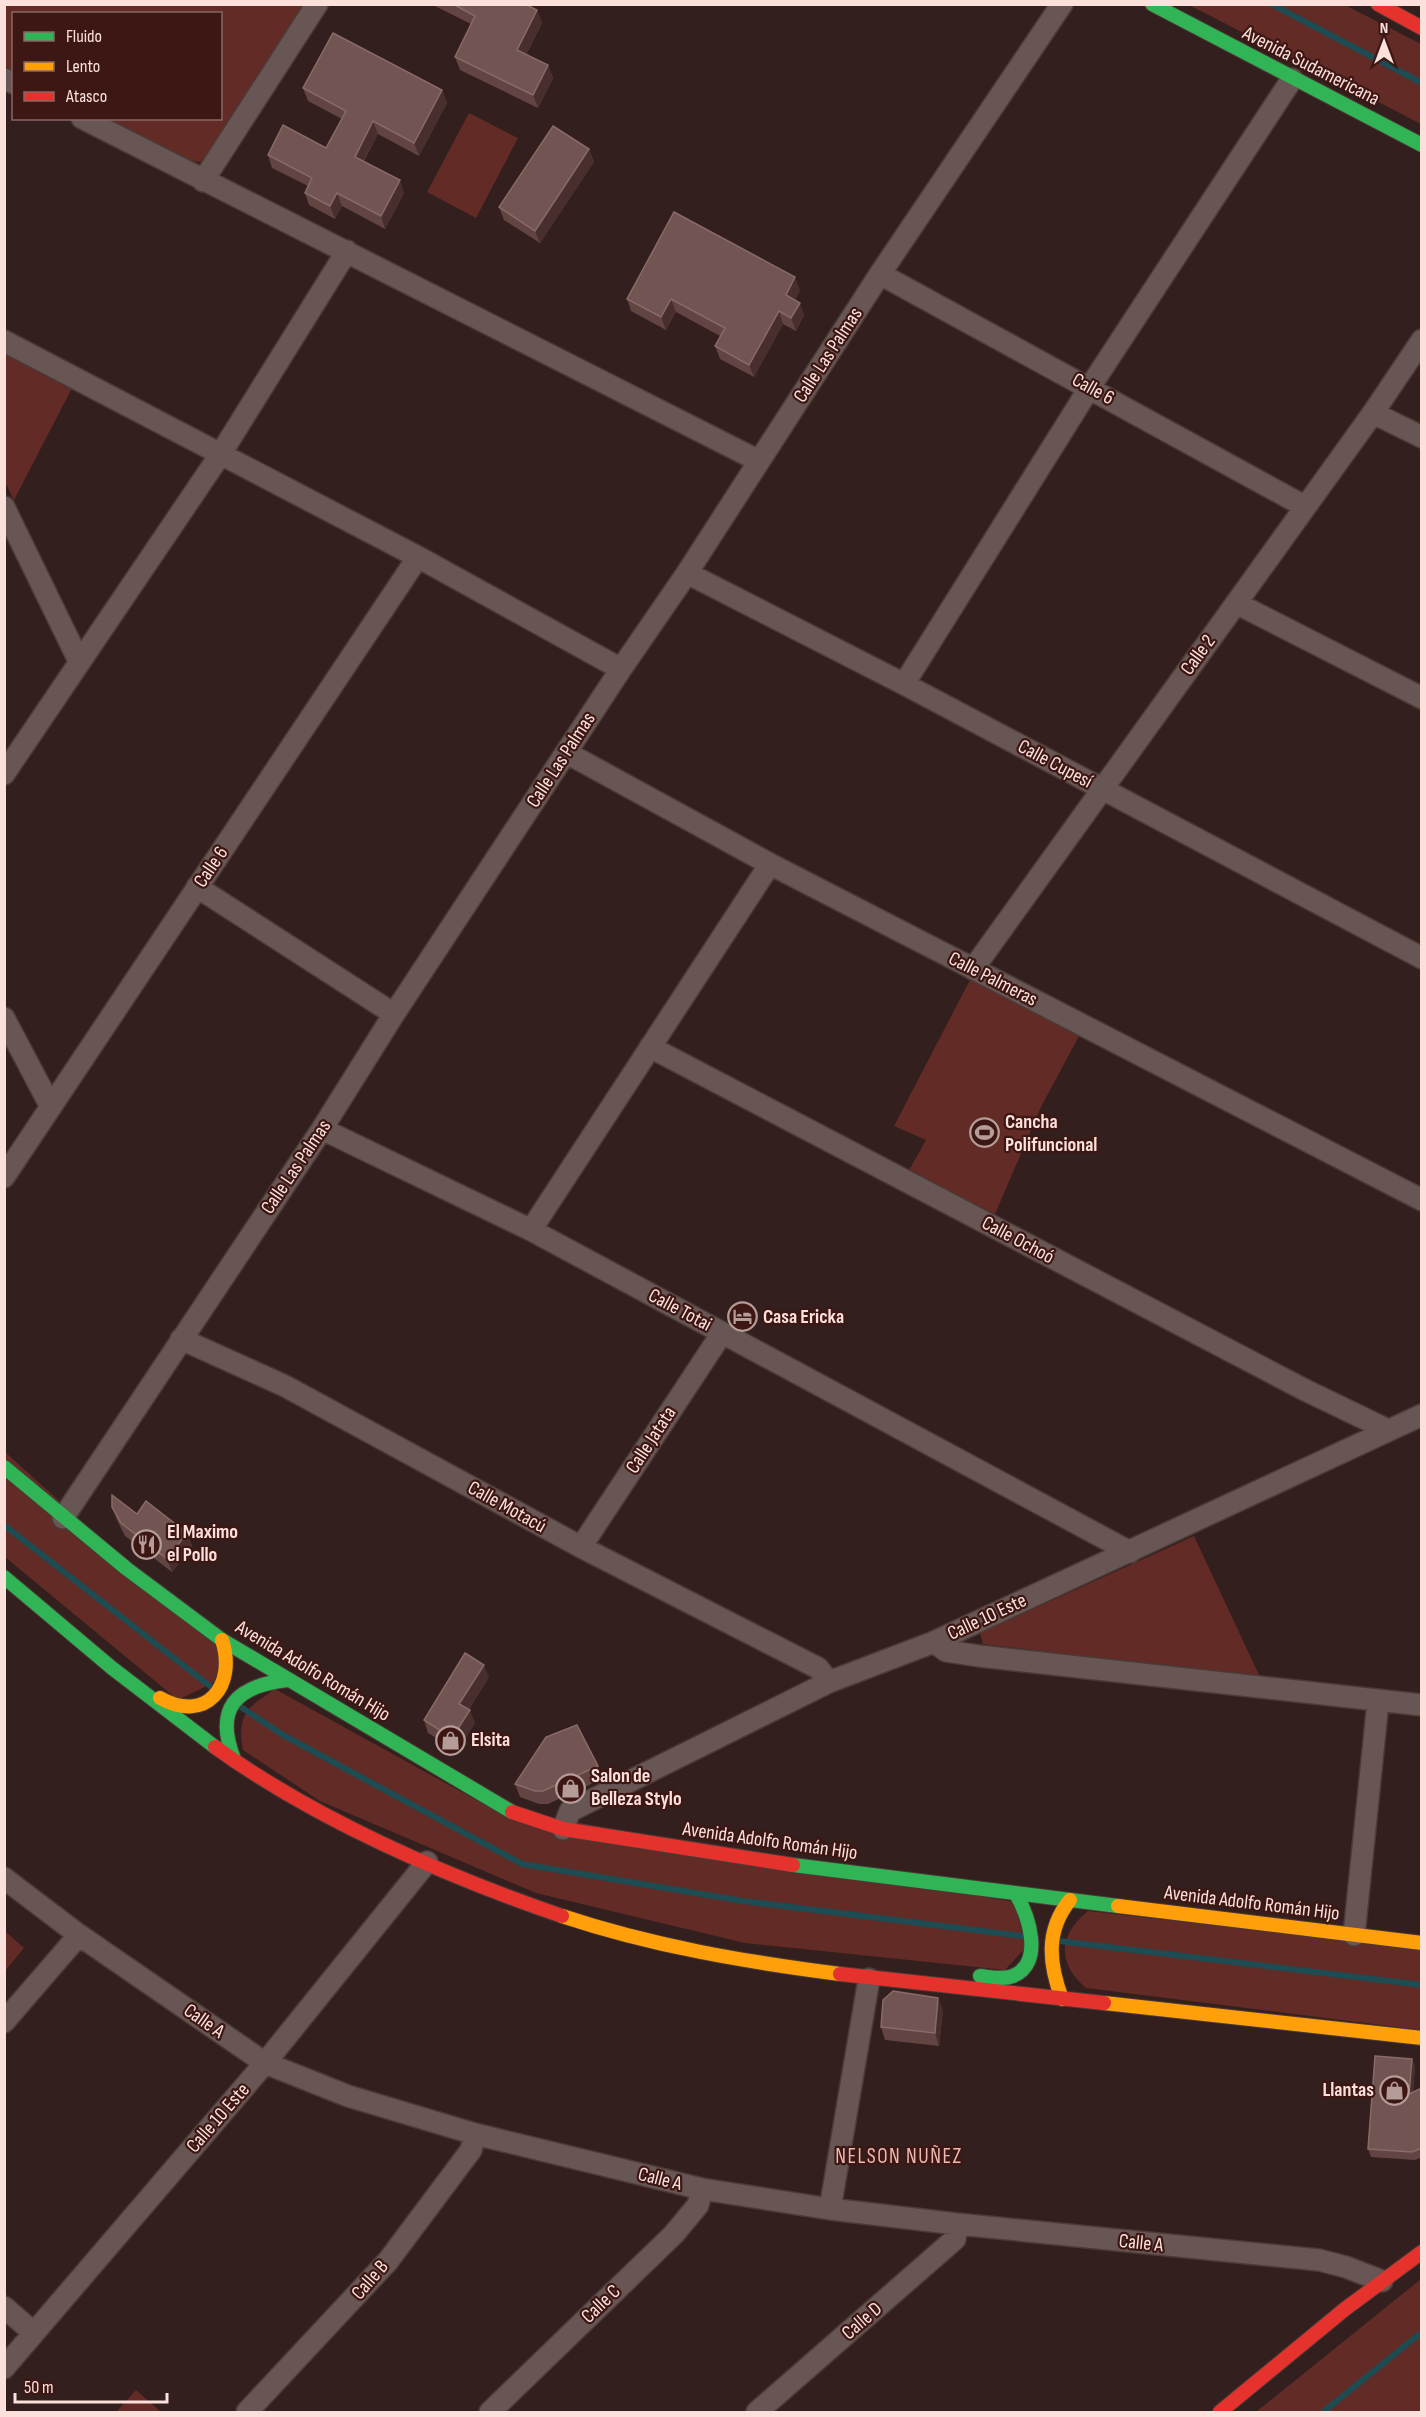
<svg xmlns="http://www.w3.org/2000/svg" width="1426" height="2417" font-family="'Sofia Sans Condensed',sans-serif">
	<rect width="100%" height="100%" fill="#331f1d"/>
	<path fill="#632b26" d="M299,4L307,9L210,159L200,162L188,160L107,119L220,118V14H14L13,71L5,66L4,5Z
		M1189,5H1345L1421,44V124Z
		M469,113L518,138L476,218L427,192Z
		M5,353L72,388L14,500L5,482Z
		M971,978L1079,1036L1041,1107L995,1214L908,1172L926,1140L894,1126Z
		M4,1451L225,1651L219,1680L178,1700L5,1557Z
		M1194,1536L1260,1677L983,1644L980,1633Z
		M275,1689L487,1806L1014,1902L1026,1947L1005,1970L745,1943L536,1893L320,1801L243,1750C236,1715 248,1707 275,1689Z
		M1088,1911L1421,1949V2030L1086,1988C1057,1963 1058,1935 1088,1911Z
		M5,1931L24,1948L5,1971Z
		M1421,2279V2412H1256Z
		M136,2390L161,2412H116Z"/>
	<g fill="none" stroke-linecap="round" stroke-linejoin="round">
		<path stroke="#1d4c53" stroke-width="6" d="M1271,4L1422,83
			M4,1525L211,1687
			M241,1707L283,1735L522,1864L743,1901L1022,1936
			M1059,1941L1422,1985
			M1323,2412L1422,2332"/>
		<defs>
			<path id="street" d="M4,79L14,83
				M82,118L759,461
				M203,181L317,4
				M880,274L1304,506
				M4,341L418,557L621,669
				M1373,413L1422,437
				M4,507L79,661
				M687,573L904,684L1422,958
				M1236,603L1422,698
				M904,684L1090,387L1292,79
				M567,753L770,864L1422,1200
				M4,774L220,455L347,251
				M197,887L394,1014
				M973,969L1373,413L1422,340
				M4,1018L51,1107
				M650,1047L1305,1390L1388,1430
				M322,1129L531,1230L1130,1552
				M4,1177L418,557
				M531,1230L770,864
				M181,1339L285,1386L581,1547L818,1668L829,1682
				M63,1518L322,1129L394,1014L621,669L687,573L880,274L1062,4
				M581,1547L722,1333
				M934,1642L946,1651L979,1656L1422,1705
				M563,1829L570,1811L829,1682L934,1642L1422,1415
				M4,1878L79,1935L265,2063L348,2096L475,2134L702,2189L830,2209L957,2224L1319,2260L1346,2267L1382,2281
				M1354,1935L1378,1702
				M4,2022L79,1935
				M830,2209L869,1979
				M4,2307L34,2333
				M4,2368L265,2063L427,1862
				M247,2412L388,2261L471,2150L475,2134
				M490,2412L674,2234L698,2205L702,2189
				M757,2412L955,2239L957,2224"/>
			<path id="fast" d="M1152,4L1422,145
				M4,1467L127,1569L222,1640L512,1812
				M4,1577L112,1668L215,1747
				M234,1759C214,1708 236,1686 287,1680
				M793,1865L1118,1906
				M980,1976C991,1977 1003,1980 1013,1976C1045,1963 1028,1915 1016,1894"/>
			<path id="slow" d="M160,1698C206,1724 237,1686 222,1640
				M1118,1906L1422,1943
				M562,1916C652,1946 746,1962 840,1974
				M1062,1999C1049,1964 1045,1931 1070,1900
				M1104,2003L1422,2038"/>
			<path id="jam" d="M1378,4L1422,28
				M215,1747C315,1819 445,1876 562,1916
				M512,1812L563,1829L793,1865
				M840,1974L1104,2003
				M1220,2412L1345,2309L1422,2252"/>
		</defs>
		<use href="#street" stroke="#4b3a37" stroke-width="24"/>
		<use href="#fast" stroke="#4b3a37" stroke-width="16"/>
		<use href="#slow" stroke="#4b3a37" stroke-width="16"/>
		<use href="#jam" stroke="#4b3a37" stroke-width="16"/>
		<use href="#street" stroke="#675654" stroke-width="21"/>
		<use href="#fast" stroke="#30b455" stroke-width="14"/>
		<use href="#slow" stroke="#ff9f0a" stroke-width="14"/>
		<use href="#jam" stroke="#e5322d" stroke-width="14"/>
	</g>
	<path fill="#624543" d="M431,4H525L537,10L542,23L526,55L548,65L553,78L538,108L460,70L455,57L471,24Z
		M303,88L442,90L447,103L419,156L378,134L364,161L404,193L385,229L342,206L335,219L309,205L305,193L308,186L272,168L268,155L326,148L342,119L308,101Z
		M589,149L594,162L540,243L504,220L499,207Z
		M800,290L795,300L804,315L796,331L783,324L754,377L720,359L715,346L720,336L676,312L666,330L631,311L627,299Z
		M112,1507L137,1514L187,1533L192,1546L172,1572L125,1536L117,1520Z
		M489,1677L469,1709L475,1723L457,1751L428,1733L424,1720Z
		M598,1766L602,1779L548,1804H539L520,1797L515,1784Z
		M943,2010L939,2046L885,2040L881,2027Z
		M1412,2059L1415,2067L1413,2092L1422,2088V2157L1415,2160L1371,2157L1368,2149Z"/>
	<path fill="#482f2d" d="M537,10L542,23L522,63L517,50Z
		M548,65L553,78L538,108L533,95Z
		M442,90L447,103L419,156L414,143Z
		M373,121L378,134L359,169L355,157Z
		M589,149L594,162L540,243L535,231Z
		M400,180L404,193L385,229L381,216Z
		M337,193L342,206L335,219L330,206Z
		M795,277L800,290L790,308L786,295Z
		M671,299L676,312L666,330L661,317Z
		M800,303L804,315L796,331L791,318Z
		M779,311L783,324L754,377L749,365Z
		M187,1533L192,1546L172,1572L167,1559Z
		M484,1665L489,1677L464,1716L459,1704Z
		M470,1710L475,1723L457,1751L452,1738Z
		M938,1998L943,2010L939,2046L935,2033Z
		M1412,2059L1415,2067L1412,2102L1409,2094Z"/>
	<path fill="#725553" stroke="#886b68" stroke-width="1.5" d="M453,4H525L537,10L517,50L548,65L533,95L455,57L475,16Z
		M333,33L442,90L414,143L373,121L355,157L400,180L381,216L337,193L330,206L305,193L312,178L268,155L283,125L326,148L346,111L303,88Z
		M553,126L589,149L535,231L499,207Z
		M674,212L795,277L786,295L800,303L791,318L779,311L749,365L715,346L725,328L671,299L661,317L627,299Z
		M112,1495L137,1514L146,1501L187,1533L167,1559L121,1523L112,1507Z
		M465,1653L484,1665L459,1704L470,1710L452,1738L424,1720Z
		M577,1725L598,1766L543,1791H535L515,1784L546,1737Z
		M893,1991L938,1998L935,2033L881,2027L883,2000Z
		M1375,2056L1412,2059L1409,2094L1422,2088V2148L1412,2152L1368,2149Z"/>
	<defs>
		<symbol id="stadium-ring" viewBox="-11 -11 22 22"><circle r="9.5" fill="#3d1713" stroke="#b59c99" stroke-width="1.5"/><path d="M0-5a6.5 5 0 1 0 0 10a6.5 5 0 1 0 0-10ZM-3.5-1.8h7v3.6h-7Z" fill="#b59c99"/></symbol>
		<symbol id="hotel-ring" viewBox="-11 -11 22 22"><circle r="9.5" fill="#3d1713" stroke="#b59c99" stroke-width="1.5"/><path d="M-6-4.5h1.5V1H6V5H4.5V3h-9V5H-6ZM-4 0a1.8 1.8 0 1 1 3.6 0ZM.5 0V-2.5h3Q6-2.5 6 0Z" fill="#b59c99"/></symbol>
		<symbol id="restaurant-ring" viewBox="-11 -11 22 22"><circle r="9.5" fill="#3d1713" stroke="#b59c99" stroke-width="1.5"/><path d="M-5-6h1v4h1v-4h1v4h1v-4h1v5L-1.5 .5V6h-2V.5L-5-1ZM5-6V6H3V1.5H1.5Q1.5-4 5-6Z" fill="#b59c99"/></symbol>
		<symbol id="shop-ring" viewBox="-11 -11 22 22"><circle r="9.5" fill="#3d1713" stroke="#b59c99" stroke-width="1.5"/><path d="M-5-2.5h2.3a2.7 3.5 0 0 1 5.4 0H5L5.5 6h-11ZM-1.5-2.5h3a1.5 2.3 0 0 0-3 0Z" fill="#b59c99"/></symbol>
	</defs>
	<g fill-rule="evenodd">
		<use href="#stadium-ring" x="968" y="1116" width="33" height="33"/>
		<use href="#hotel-ring" x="726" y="1300" width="33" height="33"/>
		<use href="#restaurant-ring" x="130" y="1528" width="33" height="33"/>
		<use href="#shop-ring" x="434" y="1724" width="33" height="33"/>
		<use href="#shop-ring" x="554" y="1772" width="33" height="33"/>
		<use href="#shop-ring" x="1378" y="2074" width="33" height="33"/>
	</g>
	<g text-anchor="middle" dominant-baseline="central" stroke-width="4.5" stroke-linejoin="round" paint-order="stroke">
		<g font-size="20" fill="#fbe0dc" stroke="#3d1713">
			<text transform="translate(1311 66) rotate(27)">Avenida Sudamericana</text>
			<text transform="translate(828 355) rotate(-57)">Calle Las Palmas</text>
			<text transform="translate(1093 389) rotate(29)">Calle 6</text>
			<text transform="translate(1198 655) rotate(-54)">Calle 2</text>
			<text transform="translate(561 760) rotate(-57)">Calle Las Palmas</text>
			<text transform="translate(1055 764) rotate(28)">Calle Cupesí</text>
			<text transform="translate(211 867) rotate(-56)">Calle 6</text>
			<text transform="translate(993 979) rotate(27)">Calle Palmeras</text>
			<text transform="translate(296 1167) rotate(-56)">Calle Las Palmas</text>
			<text transform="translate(1018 1240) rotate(28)">Calle Ochoó</text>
			<text transform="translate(680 1310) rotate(28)">Calle Totai</text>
			<text transform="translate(651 1440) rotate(-57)">Calle Jatata</text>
			<text transform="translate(507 1507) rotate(29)">Calle Motacú</text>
			<text transform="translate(987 1617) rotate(-25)">Calle 10 Este</text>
			<text transform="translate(313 1671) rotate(31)">Avenida Adolfo Román Hijo</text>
			<text transform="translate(770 1841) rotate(8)">Avenida Adolfo Román Hijo</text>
			<text transform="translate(1252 1903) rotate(7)">Avenida Adolfo Román Hijo</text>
			<text transform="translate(204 2021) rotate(35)">Calle A</text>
			<text transform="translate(218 2118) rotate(-49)">Calle 10 Este</text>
			<text transform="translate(660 2179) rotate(14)">Calle A</text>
			<text transform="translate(1141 2243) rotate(6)">Calle A</text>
			<text transform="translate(370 2280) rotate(-49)">Calle B</text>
			<text transform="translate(601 2304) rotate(-44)">Calle C</text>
			<text transform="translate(862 2321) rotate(-41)">Calle D</text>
		</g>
		<g font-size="20" font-weight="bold" fill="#fbe0dc" stroke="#3d1713" text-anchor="start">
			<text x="1005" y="1122">Cancha<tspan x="1005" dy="23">Polifuncional</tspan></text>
			<text x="763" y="1317">Casa Ericka</text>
			<text x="167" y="1532">El Maximo<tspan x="167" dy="23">el Pollo</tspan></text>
			<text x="471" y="1740">Elsita</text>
			<text x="591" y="1776">Salon de<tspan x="591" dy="23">Belleza Stylo</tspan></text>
			<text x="1374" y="2090" text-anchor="end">Llantas</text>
		</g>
		<g font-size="21" letter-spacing="1.5" fill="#ecb9b2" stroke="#3d1713">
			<text x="899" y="2156">NELSON NUÑEZ</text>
		</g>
	</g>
	<rect width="1426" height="2417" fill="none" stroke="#fbe0dc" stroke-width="12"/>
	<rect x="12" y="12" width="210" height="108" fill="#3d1713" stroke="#896763" stroke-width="1.5"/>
	<rect x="24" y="32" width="30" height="9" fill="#30b455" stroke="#896763" stroke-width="1.5"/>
	<text x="66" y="42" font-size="18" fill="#fbe0dc">Fluido</text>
	<rect x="24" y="62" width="30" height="9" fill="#ff9f0a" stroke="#896763" stroke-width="1.5"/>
	<text x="66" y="72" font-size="18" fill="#fbe0dc">Lento</text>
	<rect x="24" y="92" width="30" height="9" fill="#e5322d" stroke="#896763" stroke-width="1.5"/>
	<text x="66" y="102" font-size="18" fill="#fbe0dc">Atasco</text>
	<g transform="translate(1384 42)" stroke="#3d1713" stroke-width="4.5" paint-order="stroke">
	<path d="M0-4.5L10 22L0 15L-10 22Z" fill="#fbe0dc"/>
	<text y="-9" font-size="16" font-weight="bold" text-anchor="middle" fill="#fbe0dc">N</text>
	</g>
	<path d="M15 2393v9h152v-9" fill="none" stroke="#fbe0dc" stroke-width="3"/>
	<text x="24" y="2393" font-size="18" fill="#fbe0dc" stroke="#3d1713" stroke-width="4.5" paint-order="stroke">50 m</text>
</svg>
